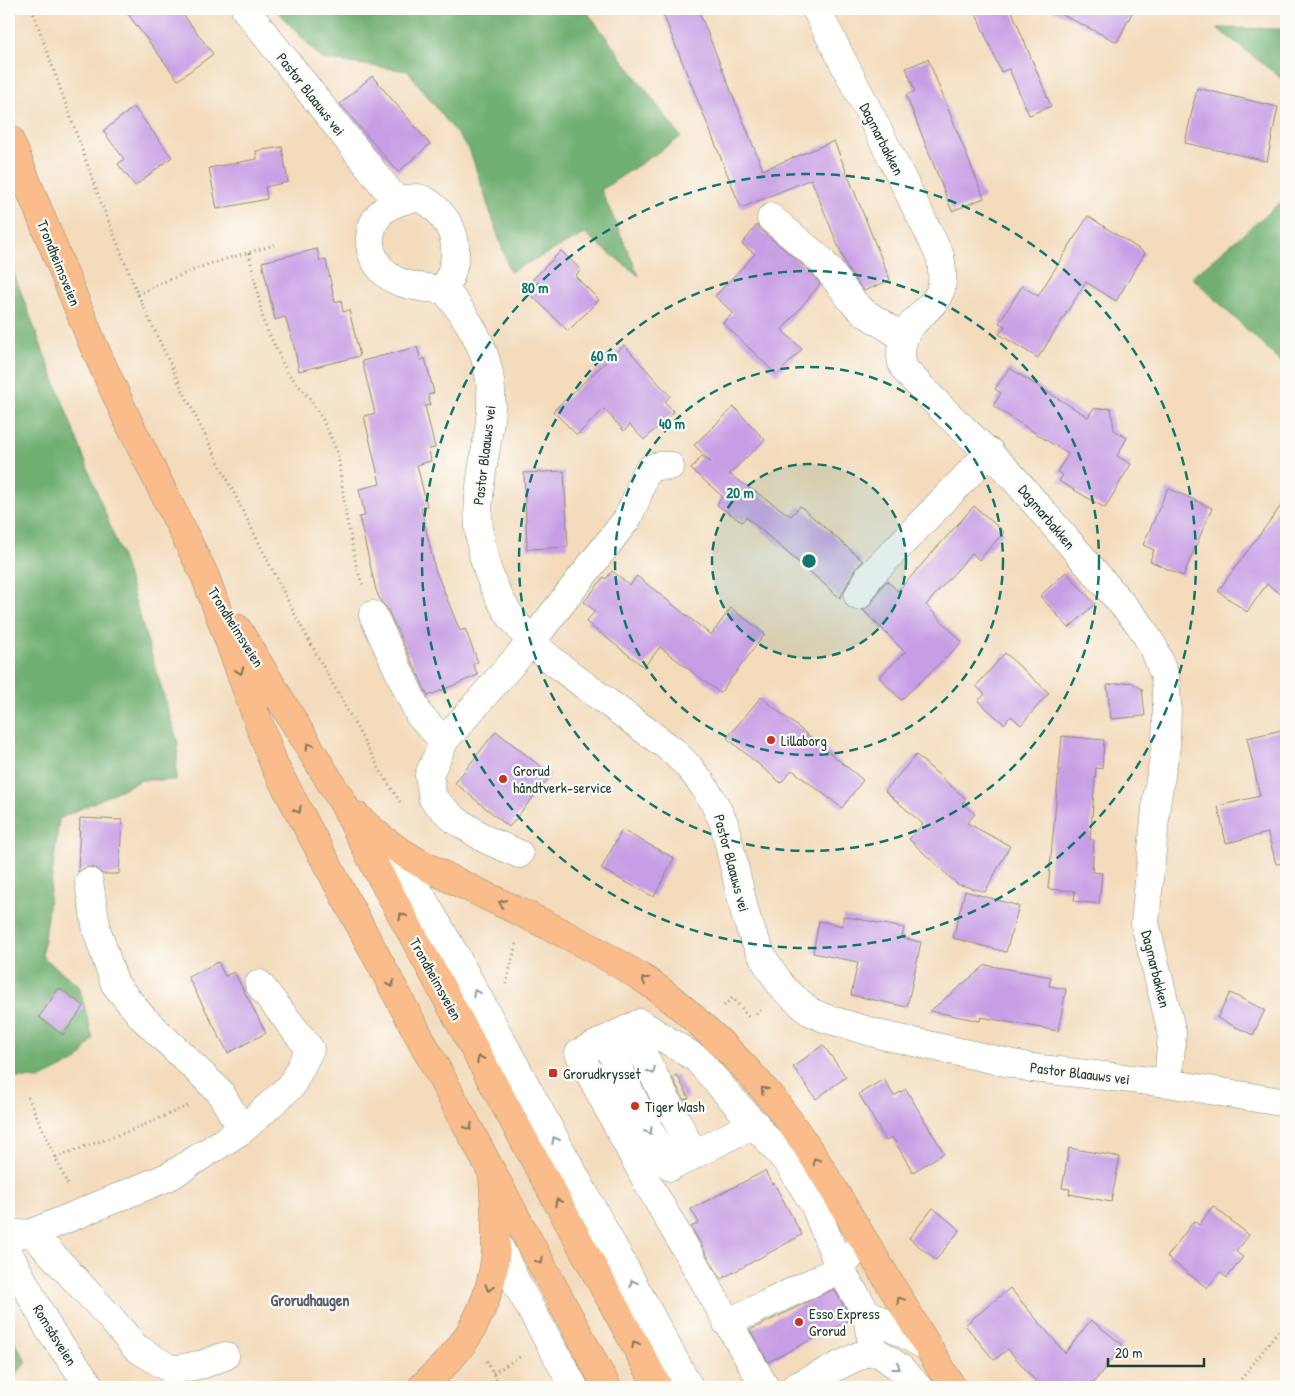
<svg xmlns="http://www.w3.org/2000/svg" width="1295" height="1396" font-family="'Patrick Hand',sans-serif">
	<rect width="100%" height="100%" fill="#fdfcf7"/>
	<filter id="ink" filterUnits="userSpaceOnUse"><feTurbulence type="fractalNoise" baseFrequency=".02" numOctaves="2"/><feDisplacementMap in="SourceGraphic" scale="10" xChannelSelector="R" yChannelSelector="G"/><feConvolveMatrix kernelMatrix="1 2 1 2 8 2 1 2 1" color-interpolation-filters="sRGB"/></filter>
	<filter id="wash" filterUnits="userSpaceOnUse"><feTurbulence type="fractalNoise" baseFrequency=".0096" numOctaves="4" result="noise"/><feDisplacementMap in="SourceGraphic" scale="20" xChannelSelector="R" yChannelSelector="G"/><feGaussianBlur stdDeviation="1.12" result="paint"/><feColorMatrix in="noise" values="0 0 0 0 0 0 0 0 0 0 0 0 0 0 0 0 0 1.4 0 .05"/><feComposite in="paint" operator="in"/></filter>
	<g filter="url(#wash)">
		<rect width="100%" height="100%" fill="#f3dbbc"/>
		<path fill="#70af71" stroke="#487652" d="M275,9H585L681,137L601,190L639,276L585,234L510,272L470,151L408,71L322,59Z
			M1217,28L1286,29V82Z
			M1286,198V367L1192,277Z
			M9,261L123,560L178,743L176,780H141L59,819L42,956L79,986L93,1039L78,1060L39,1079L9,1077Z
			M9,1331L27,1363L9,1380V1330Z"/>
		<g id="blocks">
			<path fill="#c79ee5" d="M124,9H179L213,54L178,80Z
				M661,9H698L763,170L834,141L890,280L864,291L848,270L811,179L741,208Z
				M974,9H1011L1051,106L1029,115L1009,69L1001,72Z
				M1051,9H1134L1117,42Z
				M928,59L984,198L952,211L906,95L915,91L906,68Z
				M372,76L430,144L398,172L340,104Z
				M1197,88L1278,107L1267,161L1185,143Z
				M134,107L172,157L135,186L118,164L124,159L103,131Z
				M282,147L288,182L265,187L267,199L217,209L209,168L257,159L256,151Z
				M1088,216L1145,253L1116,301L1086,282L1038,358L999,334L1005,326L999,323L1022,286L1038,296Z
				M757,225L761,230L810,271L820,284L782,330L802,349L777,375L723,323L733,313L715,296L755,254L742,244Z
				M317,249L320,261L326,260L335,302L341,300L343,312L349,310L360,356L299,371L293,342L285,317L275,320L262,262Z
				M561,251L581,270L575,276L599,300L568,331L524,288Z
				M624,345L670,396L665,402L674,412L644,440L630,425L624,431L604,409L577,435L553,411Z
				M417,347L421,360L425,358L434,393L428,395L430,405L425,406L435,448L429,449L431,461L417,465L427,506L421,508L435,569L460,631L465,629L478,662L473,664L478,675L428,696L387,608L381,602L376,590L359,517L365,516L359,489L380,484L364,416L375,413L362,361Z
				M1009,368L1088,417L1093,409L1111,408L1114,430L1127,438L1117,456L1131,464L1105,508L1059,481L1063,475L1057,472L1068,454L993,406L1001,393L995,389Z
				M734,407L765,440L729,474L791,516L800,506L863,561L855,569L840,598L746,517L742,522L717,505L722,496L691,469L702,456L712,463L694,445Z
				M564,471L568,547L527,549L524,473Z
				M1168,488L1212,508L1183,576L1150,561L1154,550L1143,545Z
				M1286,499V598L1267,584L1247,612L1218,591Z
				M974,506L1004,532L979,560L972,553L926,605L962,642L901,700L879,677L905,652L863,610L871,604L882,586L887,581L898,591Z
				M612,571L630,585L637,576L711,635L731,608L765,634L720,693L660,647L644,667L586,622L595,611L584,602L604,577L606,579Z
				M1066,572L1095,604L1069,628L1040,596Z
				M1005,653L1049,693L1021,725L1011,716L1004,724L978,701L985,694L976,686Z
				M1131,682L1142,689L1145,716L1111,719L1107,685Z
				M761,697L863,780L842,808L792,770L781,783L727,738Z
				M1286,729V863L1276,864L1268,833L1226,843L1218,806L1260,796L1247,738Z
				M496,731L551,775L509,827L455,783Z
				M1062,736L1104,740L1102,769L1096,768L1090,840H1094L1092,872L1102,873L1099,904L1074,901L1075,891L1048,889Z
				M916,755L966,799L962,803L975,814L967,823L1010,846L985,892L957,884L909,839L923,824L885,791Z
				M80,818L122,820L119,874H102L95,868L87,867L78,872Z
				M622,830L674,858L654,897L601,869Z
				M965,891L1019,906L1006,952L953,938Z
				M843,916L904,928L902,938L921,942L907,1007L851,995L858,962L813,953L819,921L843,926Z
				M218,962L225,976L234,972L266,1033L228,1053L188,977Z
				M986,965L1051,977L1049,986L1066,989L1058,1031L981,1017L980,1021L930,1011Z
				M59,988L84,1006L63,1035L39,1017Z
				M1230,993L1265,1010L1253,1035L1217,1018Z
				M823,1045L846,1077L816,1099L793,1067Z
				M677,1075L689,1098L684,1100L672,1077Z
				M884,1079L894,1096L906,1089L944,1153L913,1172L892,1137L886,1141L859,1094Z
				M1069,1148L1120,1157L1111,1202L1069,1194L1070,1189L1062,1188Z
				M765,1171L772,1184L774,1183L802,1235L721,1279L691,1227L699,1223L691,1209Z
				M1213,1206L1249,1235L1236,1252L1243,1257L1227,1278L1220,1272L1207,1288L1167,1257L1194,1221L1199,1225Z
				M933,1208L960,1230L936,1260L909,1238Z
				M1010,1288L1065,1353L1091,1320L1123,1345L1090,1387H1042L1036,1382L1008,1349L994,1360L965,1325Z
				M834,1289L851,1319L768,1362L750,1330Z"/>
		</g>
	</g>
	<g filter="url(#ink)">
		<use href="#blocks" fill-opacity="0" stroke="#898c78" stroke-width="1"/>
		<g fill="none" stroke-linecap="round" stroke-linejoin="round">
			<defs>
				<path id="minor" d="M245,9L397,202
					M816,9L879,132L940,256C947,294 939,297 914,322C903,333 897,353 904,368C908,375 917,382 922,388C950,419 983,445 1012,476L1140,625L1154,648L1165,677L1167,705L1166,746L1157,798L1145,923L1172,1033L1168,1083
					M771,218L821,260L853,302L865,313L903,337
					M445,290C455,267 462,241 444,218C438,210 429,200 418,198C413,198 407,199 402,201C363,211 359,258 393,279C408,287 428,288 445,290C463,313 480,336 487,365C499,411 482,452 479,497C476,532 483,567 500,599C523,642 561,668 599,696C623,714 648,732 672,750L689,767L703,785L714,803L724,823L746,917L754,938L765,961L783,988L809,1011L824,1018L882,1035L1032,1068L1168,1083L1286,1103
					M858,596L869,577L990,452
					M373,615L419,715L444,741
					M389,845L412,880L454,953L689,1387
					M519,854L487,840L454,819L433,799L429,775L444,741L531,642L627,519C630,512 634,505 637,497C645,477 642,463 670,466
					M89,882L97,931L115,984L142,1017L220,1092L242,1130
					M630,1028L694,1155
					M606,1040C625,1084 645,1126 671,1167
					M678,1163L755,1123
					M32,1233L109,1316L135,1347L172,1370L204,1364L225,1356
					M9,1234L32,1233L170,1176L242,1130L291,1086L310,1049L259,984
					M496,1240L518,1286L574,1387
					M9,1254L50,1331L91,1387
					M866,1312L929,1348
					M727,1323L840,1269L852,1254
					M765,1387L646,1180L579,1053L640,1023L697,1059L789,1164L814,1204L840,1269L866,1312L873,1349L899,1367L918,1387
					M795,1387L873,1349"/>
				<path id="highway" d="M9,138L94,347L128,421L205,576L275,767L607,1387
					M237,628L343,803L375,866L658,1387
					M357,816C394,854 439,873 486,896C542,922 596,948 648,982C667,994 684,1009 701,1025C725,1046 748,1070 769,1095C805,1138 833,1189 862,1237C892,1287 922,1337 952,1387
					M422,1387C439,1370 458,1353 470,1332C486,1305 496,1272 496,1240C496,1220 494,1199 493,1178"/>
			</defs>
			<use href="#minor" stroke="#898c78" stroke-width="29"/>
			<use href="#highway" stroke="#898c78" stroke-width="29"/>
			<path stroke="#898c78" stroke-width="3" stroke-dasharray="1 4" stroke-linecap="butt" d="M32,9L100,200L138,295L182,389L295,615L381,772L402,805
				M249,253L264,323L287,372L311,400L323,420L338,454L346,515L357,569L363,586
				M138,295L156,285L209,264L278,244
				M506,984L516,944
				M724,1006L732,998L749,1017L754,1016L761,1009
				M28,1097L68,1185
				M56,1157L132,1130L190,1105
				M487,1361L500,1387
				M493,1373L523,1355
				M1235,1387L1286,1321"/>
			<use href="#minor" stroke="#fff" stroke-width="28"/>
			<use href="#highway" stroke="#f9bc8a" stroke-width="28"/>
		</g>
		<defs><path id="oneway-chevron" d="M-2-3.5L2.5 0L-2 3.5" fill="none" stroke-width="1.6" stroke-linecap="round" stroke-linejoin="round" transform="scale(1.25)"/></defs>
		<g stroke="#81765b">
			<use href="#oneway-chevron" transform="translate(240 671) rotate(70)"/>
			<use href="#oneway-chevron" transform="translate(309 746) rotate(-121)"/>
			<use href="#oneway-chevron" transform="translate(298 810) rotate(62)"/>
			<use href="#oneway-chevron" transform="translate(502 903) rotate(-154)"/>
			<use href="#oneway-chevron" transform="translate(402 916) rotate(-119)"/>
			<use href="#oneway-chevron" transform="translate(645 980) rotate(-147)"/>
			<use href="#oneway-chevron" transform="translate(391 984) rotate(62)"/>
			<use href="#oneway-chevron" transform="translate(480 1059) rotate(-119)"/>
			<use href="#oneway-chevron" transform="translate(764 1090) rotate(-132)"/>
			<use href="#oneway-chevron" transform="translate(469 1127) rotate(62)"/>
			<use href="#oneway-chevron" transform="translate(816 1161) rotate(-124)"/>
			<use href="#oneway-chevron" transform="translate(558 1202) rotate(-119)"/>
			<use href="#oneway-chevron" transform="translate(540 1261) rotate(62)"/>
			<use href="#oneway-chevron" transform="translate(489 1288) rotate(106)"/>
			<use href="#oneway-chevron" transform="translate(900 1300) rotate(-121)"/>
			<use href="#oneway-chevron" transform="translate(635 1344) rotate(-118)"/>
		</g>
		<g stroke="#8f9e9a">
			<use href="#oneway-chevron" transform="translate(476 993) rotate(-118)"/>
			<use href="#oneway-chevron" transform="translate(652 1071) rotate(63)"/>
			<use href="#oneway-chevron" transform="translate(649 1131) rotate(61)"/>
			<use href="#oneway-chevron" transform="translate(555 1140) rotate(-118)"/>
			<use href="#oneway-chevron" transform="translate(633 1283) rotate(-118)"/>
			<use href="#oneway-chevron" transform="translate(897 1367) rotate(38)"/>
		</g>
	</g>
	<circle cx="809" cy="561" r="97" fill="#0f766e" fill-opacity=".12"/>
	<g fill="none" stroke="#0f766e" stroke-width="2.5" stroke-dasharray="9 6">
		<circle cx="809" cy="561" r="97"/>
		<circle cx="809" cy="561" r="194"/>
		<circle cx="809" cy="561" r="290"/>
		<circle cx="809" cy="561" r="387"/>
	</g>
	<g fill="#c8321e" stroke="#fdfcf7" stroke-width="2">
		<circle cx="771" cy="740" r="5"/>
		<circle cx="503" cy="779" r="5"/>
		<rect x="548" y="1068" width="10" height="10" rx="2.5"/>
		<circle cx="635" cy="1106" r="5"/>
		<circle cx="799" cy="1322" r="5"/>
	</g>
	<g text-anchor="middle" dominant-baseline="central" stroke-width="4.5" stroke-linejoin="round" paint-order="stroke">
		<g font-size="15" fill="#1f3d34" stroke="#fdfcf7">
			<text transform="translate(311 94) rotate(52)">Pastor Blaauws vei</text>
			<text transform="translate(882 139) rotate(63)">Dagmarbakken</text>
			<text transform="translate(59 263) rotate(68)">Trondheimsveien</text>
			<text transform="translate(484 455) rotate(-83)">Pastor Blaauws vei</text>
			<text transform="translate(1047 517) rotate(50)">Dagmarbakken</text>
			<text transform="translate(236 627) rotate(58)">Trondheimsveien</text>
			<text transform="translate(732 863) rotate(75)">Pastor Blaauws vei</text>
			<text transform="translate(1156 969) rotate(76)">Dagmarbakken</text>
			<text transform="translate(436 979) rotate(61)">Trondheimsveien</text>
			<text transform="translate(1080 1073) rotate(7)">Pastor Blaauws vei</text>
			<text transform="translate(55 1335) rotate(58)">Romsåsveien</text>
		</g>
		<g font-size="15" fill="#1f3d34" stroke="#fdfcf7" text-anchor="start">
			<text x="781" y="740">Lillaborg</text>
			<text x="513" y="770">Grorud<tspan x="513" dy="17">håndtverk-service</tspan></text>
			<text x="563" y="1073">Grorudkrysset</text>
			<text x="645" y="1106">Tiger Wash</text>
			<text x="809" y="1313">Esso Express<tspan x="809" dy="17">Grorud</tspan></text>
		</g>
		<g font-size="16" font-weight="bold" fill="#5a5f72" stroke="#fdfcf7">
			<text x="310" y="1300">Grorudhaugen</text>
		</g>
	</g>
	<circle cx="809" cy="561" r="8" fill="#0f766e" stroke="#fdfcf7" stroke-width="2.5"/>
	<g font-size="15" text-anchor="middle" font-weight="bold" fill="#0f766e" stroke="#fdfcf7" stroke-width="4.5" stroke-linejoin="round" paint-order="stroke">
		<text x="535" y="293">80 m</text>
		<text x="604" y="361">60 m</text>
		<text x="672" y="429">40 m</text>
		<text x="740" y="498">20 m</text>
	</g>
	<rect width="1295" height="1396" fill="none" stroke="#fdfcf7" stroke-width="30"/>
	<path d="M1108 1358v8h96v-8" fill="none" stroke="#1f3d34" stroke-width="2.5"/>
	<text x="1115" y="1358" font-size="15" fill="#1f3d34" stroke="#fdfcf7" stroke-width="4" paint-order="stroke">20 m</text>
</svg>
